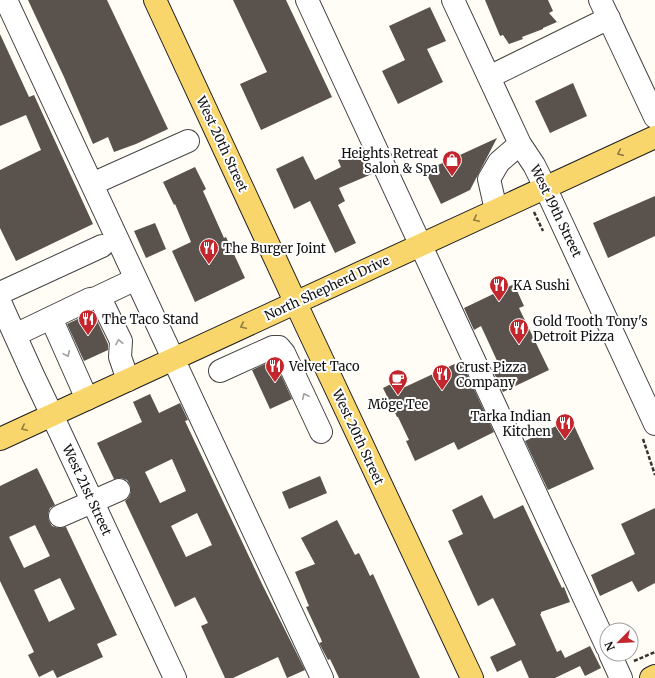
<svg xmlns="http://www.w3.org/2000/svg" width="655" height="678" font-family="Merriweather,serif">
	<rect width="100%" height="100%" fill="#fffdf5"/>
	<path fill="#5a524d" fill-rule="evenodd" d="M28,0H107L168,129L136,144L114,152L108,137L93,144L64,77Z
		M233,0H286L332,97L261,130L240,84L267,72Z
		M485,0H548L553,11L549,13L557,22L543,28V29L522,37L523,39L509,44L503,35L500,36Z
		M430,7L446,41L427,49L443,82L398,104L382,71L405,60L389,26Z
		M0,34L29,97L34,95L93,224L16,261L0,228V170L41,150L26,115L0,126Z
		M573,83L587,116L550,133L535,101Z
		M497,138L470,190L441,204L425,171Z
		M362,150L372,174L339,188L345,201L338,205L356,243L335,253L310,201L294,209L276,169L303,156L315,180L341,167L338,160Z
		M195,167L206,189L203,191L224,238L226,237L245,278L195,302L172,251L191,242L175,204L174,205L163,182Z
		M655,196V236L608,258L593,223Z
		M155,223L166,249L146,258L134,231Z
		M514,284L524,306L519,308L549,370L503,392L492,369L499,365L481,326L474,330L464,308Z
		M93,312L108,344V350L84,361L67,324Z
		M274,360L292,399L270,409L252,370Z
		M461,361L494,432L458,450L454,442L415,461L406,441L409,440L398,417H397L383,388L401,379L405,387Z
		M150,394L159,413L180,403L188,420L185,421L263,586L305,670L287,678L278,657L233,678H225L201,626L208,623L195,597L175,607L125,501L129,497L131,492L130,485L127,480L121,478L114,479L97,443L142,422L133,402ZM172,459L186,491L160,503L145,472ZM197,513L212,545L186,557L171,526Z
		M571,419L594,469L548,490L525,441Z
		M37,468L55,505L50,508L48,514L49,521L52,526L58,528L66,527L117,635L97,644L103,657L57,678L53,670L39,677L28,655L34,652L0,581V486ZM35,525L50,556L24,568L9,537ZM60,578L75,609L49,622L34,590Z
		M320,476L327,493L289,509L282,492Z
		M482,495L494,519L523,505L562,588L564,587L570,602L541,612V614H540L557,652L561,650L565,658L590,646L601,668L585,676L580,666L555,678H529L521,660L497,672L490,657L516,645L493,598L478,606L448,541L463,534L452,510Z
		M655,508V583L638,592L632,581L600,596L591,575L635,554L621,524Z
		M337,520L355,555L359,553L370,576L373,574L420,678H339L330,659L328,660L319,643L322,642L321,639L306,607L309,606L295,572L315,564L301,538Z"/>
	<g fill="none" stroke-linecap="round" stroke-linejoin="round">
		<defs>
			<path id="minor" d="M6,0L322,678
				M307,0L607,647
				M453,0L520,144L534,165L545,187L655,424
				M600,0L655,117
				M489,77L609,18
				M92,184L188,141
				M496,210L489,179L499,162L520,144
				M0,293L102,246
				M96,298L136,279
				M0,302L33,375L52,415L175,678
				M51,318L87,399
				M15,335L90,299L96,298L102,302L121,341L120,357L128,380
				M220,371L273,347H279L284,353L321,432
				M60,516L119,490
				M610,654L621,678"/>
			<path id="major" d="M155,0L305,323L472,678
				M0,439L655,137
				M651,678L655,676"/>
		</defs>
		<use href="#minor" stroke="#444" stroke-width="24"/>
		<use href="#major" stroke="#222" stroke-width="24"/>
		<path stroke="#333" stroke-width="2.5" stroke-dasharray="4 2" stroke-linecap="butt" d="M534,212L543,231
			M643,439L655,475
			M634,661L655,652"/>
		<use href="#minor" stroke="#fff" stroke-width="22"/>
		<use href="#major" stroke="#f9d66b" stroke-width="22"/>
	</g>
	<defs><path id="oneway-chevron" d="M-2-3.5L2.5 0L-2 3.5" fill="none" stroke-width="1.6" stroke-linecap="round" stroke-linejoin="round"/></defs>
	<g stroke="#917d42">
		<use href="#oneway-chevron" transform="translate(620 153) rotate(156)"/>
		<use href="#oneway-chevron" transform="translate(476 219) rotate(155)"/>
		<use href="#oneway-chevron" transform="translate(243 326) rotate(155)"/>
		<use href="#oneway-chevron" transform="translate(24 428) rotate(155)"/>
	</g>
	<g stroke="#a0a0a0">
		<use href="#oneway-chevron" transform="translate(119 342) rotate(-101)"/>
		<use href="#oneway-chevron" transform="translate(67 354) rotate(66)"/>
		<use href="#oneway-chevron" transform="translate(305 396) rotate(-115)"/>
	</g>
	<defs>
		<symbol id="shop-pin" viewBox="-11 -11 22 30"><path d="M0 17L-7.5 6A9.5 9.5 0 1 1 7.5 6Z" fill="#c4262e" stroke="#fff"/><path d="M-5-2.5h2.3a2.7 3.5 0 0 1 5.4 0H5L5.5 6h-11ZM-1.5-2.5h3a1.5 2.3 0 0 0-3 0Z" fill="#fff"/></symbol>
		<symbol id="restaurant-pin" viewBox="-11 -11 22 30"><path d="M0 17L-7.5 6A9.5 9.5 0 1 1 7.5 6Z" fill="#c4262e" stroke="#fff"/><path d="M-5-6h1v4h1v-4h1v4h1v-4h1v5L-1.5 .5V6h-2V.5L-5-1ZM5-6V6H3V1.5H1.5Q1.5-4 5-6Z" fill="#fff"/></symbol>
		<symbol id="cafe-pin" viewBox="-11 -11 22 30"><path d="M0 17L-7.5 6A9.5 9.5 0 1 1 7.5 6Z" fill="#c4262e" stroke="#fff"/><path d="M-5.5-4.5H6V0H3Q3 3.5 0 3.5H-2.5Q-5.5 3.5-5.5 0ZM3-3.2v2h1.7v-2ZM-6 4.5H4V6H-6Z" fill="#fff"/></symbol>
	</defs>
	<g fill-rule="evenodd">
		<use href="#shop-pin" x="441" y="149" width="22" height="30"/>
		<use href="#restaurant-pin" x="198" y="237" width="22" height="30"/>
		<use href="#restaurant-pin" x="488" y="274" width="22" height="30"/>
		<use href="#restaurant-pin" x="77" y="308" width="22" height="30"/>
		<use href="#restaurant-pin" x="508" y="317" width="22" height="30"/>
		<use href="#restaurant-pin" x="264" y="355" width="22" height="30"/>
		<use href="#restaurant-pin" x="431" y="363" width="22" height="30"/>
		<use href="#cafe-pin" x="387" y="368" width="22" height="30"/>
		<use href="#restaurant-pin" x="554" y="412" width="22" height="30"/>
	</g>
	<g text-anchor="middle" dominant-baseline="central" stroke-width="4" stroke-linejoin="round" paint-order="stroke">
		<g font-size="13" fill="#111" stroke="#fff">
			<text transform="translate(222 144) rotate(65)">West 20th Street</text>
			<text transform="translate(556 211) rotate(64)">West 19th Street</text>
			<text transform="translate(327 288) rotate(-25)">North Shepherd Drive</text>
			<text transform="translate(358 437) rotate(65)">West 20th Street</text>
			<text transform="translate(87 490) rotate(65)">West 21st Street</text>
		</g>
		<g font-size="13" fill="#111" stroke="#fff" text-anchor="start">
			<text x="438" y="153" text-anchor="end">Heights Retreat<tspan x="438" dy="15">Salon &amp; Spa</tspan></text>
			<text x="223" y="248">The Burger Joint</text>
			<text x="513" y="285">KA Sushi</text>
			<text x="102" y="319">The Taco Stand</text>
			<text x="533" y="321">Gold Tooth Tony's<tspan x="533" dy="15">Detroit Pizza</tspan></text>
			<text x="289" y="366">Velvet Taco</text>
			<text x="456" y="367">Crust Pizza<tspan x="456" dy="15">Company</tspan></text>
			<text x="398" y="404" text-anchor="middle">Möge Tee</text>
			<text x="551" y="416" text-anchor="end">Tarka Indian<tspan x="551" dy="15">Kitchen</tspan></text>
		</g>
	</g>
	<g transform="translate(619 642) rotate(246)"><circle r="19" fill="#ffffff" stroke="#a0a0a0"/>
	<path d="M0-3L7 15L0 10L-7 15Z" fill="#c4262e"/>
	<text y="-6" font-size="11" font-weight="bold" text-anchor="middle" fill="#111111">N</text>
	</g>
</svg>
